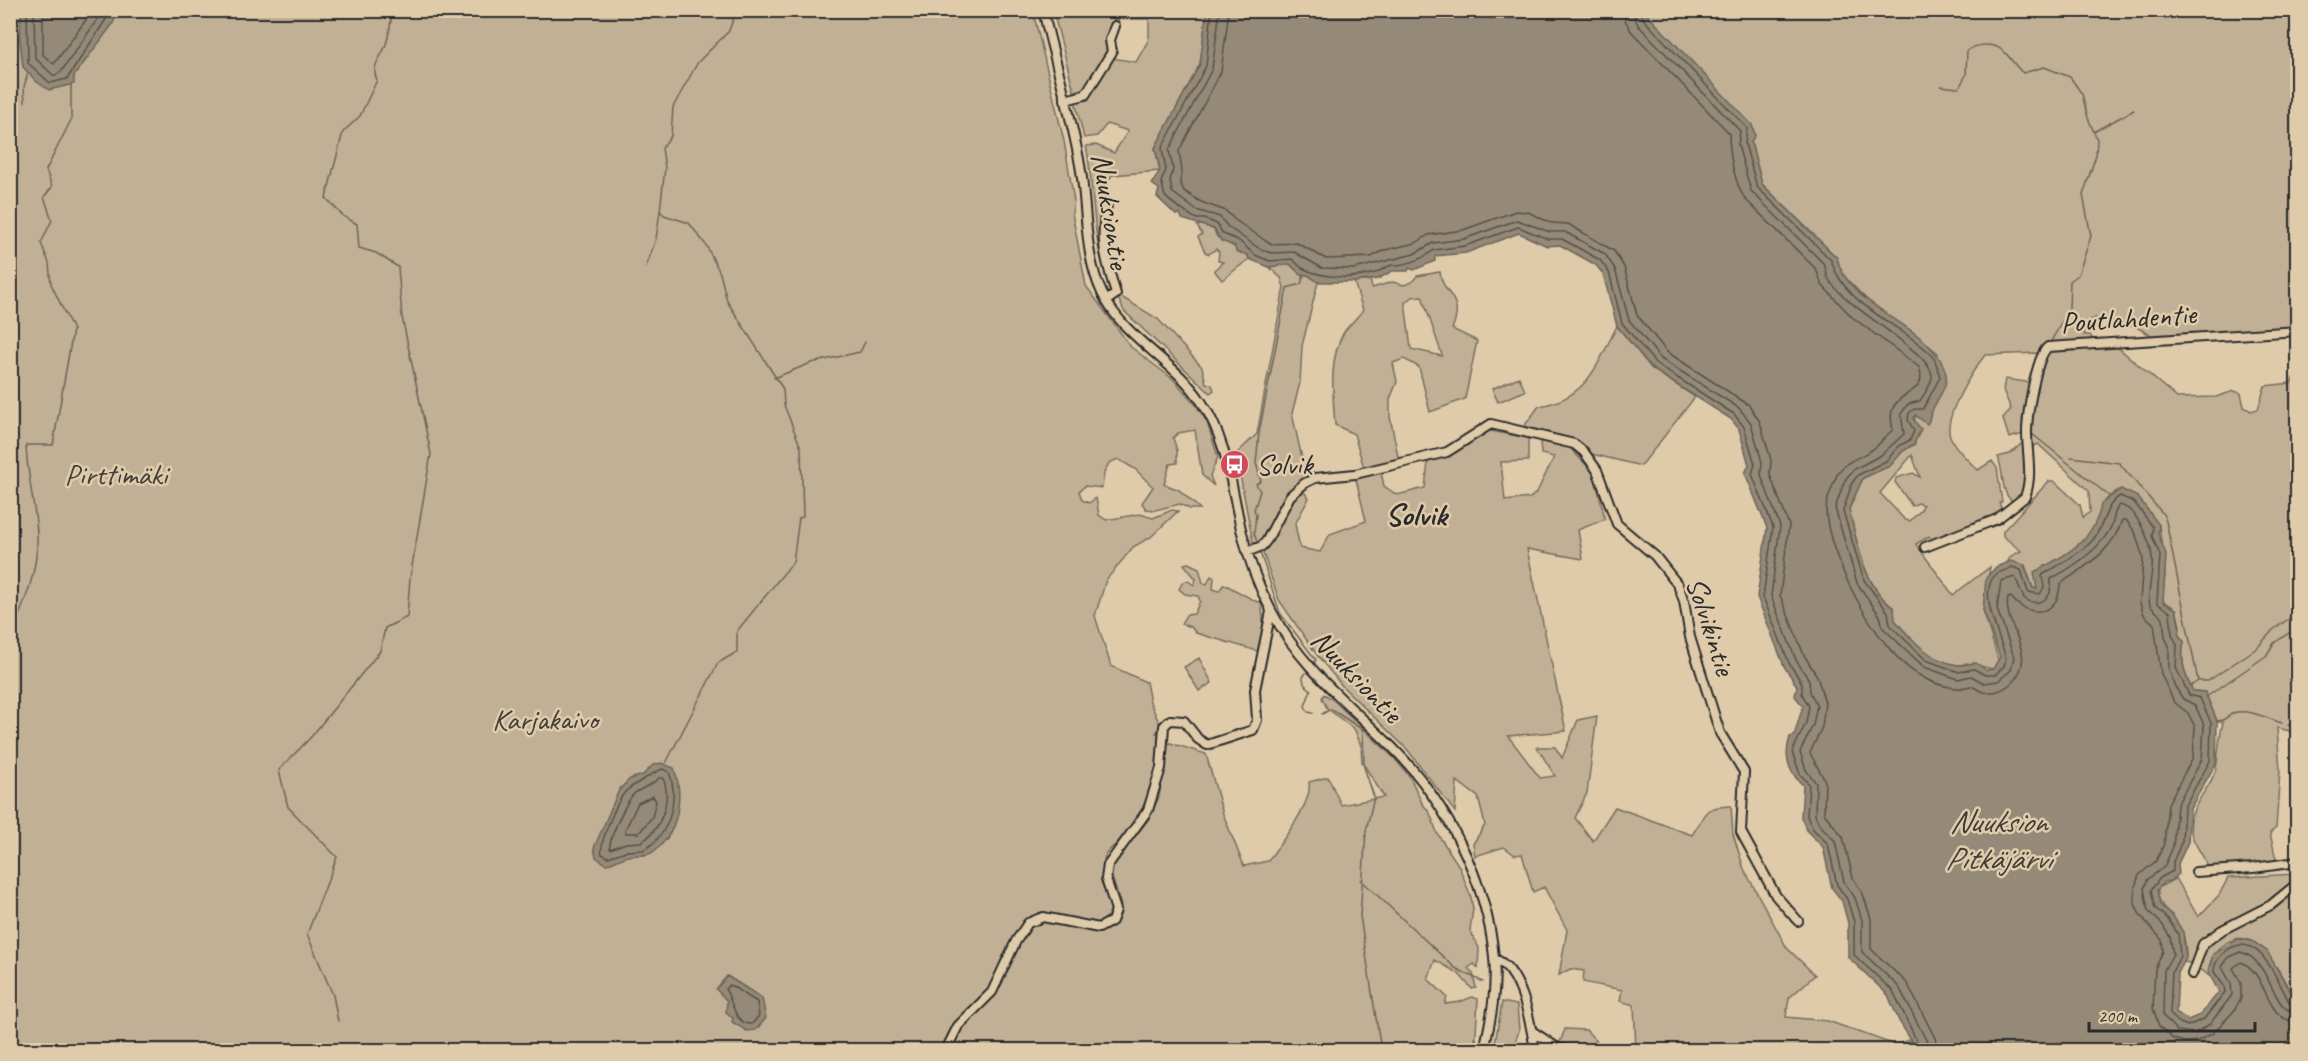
<svg xmlns="http://www.w3.org/2000/svg" width="2308" height="1061" font-family="Caveat,sans-serif">
	<rect width="100%" height="100%" fill="#dfcbaa"/>
	<filter id="ink" filterUnits="userSpaceOnUse"><feTurbulence type="fractalNoise" baseFrequency=".0167" numOctaves="2"/><feDisplacementMap in="SourceGraphic" scale="12" xChannelSelector="R" yChannelSelector="G"/><feConvolveMatrix kernelMatrix="1 2 1 2 8 2 1 2 1" color-interpolation-filters="sRGB"/></filter>
	<g filter="url(#ink)">
		<path fill="#c1b095" stroke="#766e60" stroke-width="1.5" fill-rule="evenodd" d="M10,11H1033L1064,141L1074,201L1072,213L1086,286L1131,347L1174,380L1196,405L1207,422L1218,457L1210,476L1214,486L1202,475L1195,430L1178,433L1173,438L1177,450V463L1170,464L1164,484L1179,490L1200,509H1190L1180,504L1155,510L1146,509L1142,503L1153,487L1135,469L1118,459L1109,463L1104,473L1102,488L1085,486L1079,491L1082,500L1089,503L1096,498L1099,515L1106,520L1140,514L1153,518L1172,510L1178,511L1151,537L1133,547L1106,580L1095,616L1111,666L1146,682L1150,702L1161,727L1156,733L1159,734C1158,773 1149,803 1127,833C1122,840 1107,850 1105,856C1097,884 1114,891 1111,914L1099,923H1086L1088,931C1104,936 1121,925 1121,908C1121,898 1111,881 1110,867L1148,820L1159,797L1167,742L1206,754L1223,814L1244,866L1268,861C1281,842 1313,804 1309,782L1328,777L1341,805L1384,797L1362,762L1361,746L1355,730L1327,708L1322,698L1324,694L1332,699L1394,758L1410,777L1422,803L1430,813L1437,833L1459,866L1471,897L1473,909L1470,930L1479,948L1478,968L1474,964L1468,968L1473,973L1476,988L1472,989L1458,973L1435,960L1428,979L1447,997L1445,1004L1460,1002L1472,997L1478,999L1475,1050H11Z
			M1053,11H1207L1200,64L1155,148L1160,171L1112,175L1101,191L1104,205L1100,229L1107,271C1093,256 1093,173 1086,146L1096,145L1114,153L1128,131L1107,124L1097,136L1084,138L1075,101L1088,99L1112,58L1136,62L1149,39V19H1114L1107,41L1108,51L1083,89L1074,91Z
			M1644,11H2297V327L2153,336L2134,326L2095,318L2088,322L2084,335H2090L2096,344L2115,345L2177,398L2216,397L2234,391L2241,393L2244,407L2251,411L2258,409L2265,386L2291,383L2297,371L2298,744L2290,731L2277,728L2280,770L2276,828L2270,833L2277,864L2208,869C2205,856 2196,848 2192,836C2183,806 2214,790 2217,763C2218,749 2220,735 2223,722L2217,721L2205,692L2193,691C2184,675 2180,659 2184,642L2178,634L2180,626L2176,609L2162,600L2165,575L2159,525L2146,509L2121,489C2096,500 2103,520 2086,538C2075,550 2050,564 2035,572L2037,589L2033,588L2025,565L2007,563L2011,556L2021,551L2003,536V531L2049,481H2054L2080,505L2083,517L2090,512L2089,491L2038,444L2032,447L2023,434L2009,438L2003,419L2011,409L2003,390L2005,379L2033,383L2037,353L1985,355C1973,370 1943,417 1950,436C1955,449 1969,461 1978,470L1992,461L1997,468L2002,502L1999,503L2003,512L1994,515L1993,519L1932,544L1929,536L1916,544L1953,595L1990,567L1983,610L1999,662L1993,669L1967,663C1940,675 1910,638 1894,620V608C1864,588 1857,542 1849,509L1863,478L1890,466L1903,451L1915,444V414L1927,423L1929,411L1939,396L1938,353L1868,301L1840,272L1837,258L1762,184L1751,142ZM1912,455L1920,477L1913,473L1896,478L1895,482L1912,506L1918,503L1923,505L1921,510L1910,521L1905,520L1880,493Z
			M1203,224L1214,230L1217,237L1248,255L1249,259L1222,280L1214,270L1223,262L1218,261L1219,252L1216,249L1209,254L1205,252L1198,237L1202,234L1197,226Z
			M1290,264L1300,274L1308,275L1318,282L1302,346L1300,383L1292,413L1306,477L1278,506L1265,538L1262,542L1253,543L1236,454L1257,434L1284,287L1281,278L1269,267Z
			M1440,272C1442,296 1466,296 1452,329L1477,341L1465,399L1430,412L1419,367L1404,359L1393,363L1397,382L1390,399V417L1399,461L1364,468L1354,434L1335,425C1333,396 1328,359 1344,332C1349,325 1357,318 1363,310L1354,282L1370,280L1372,288L1392,282L1404,285L1412,282L1417,276ZM1422,296L1442,355V356L1411,349L1405,302L1412,297Z
			M1118,298H1123L1158,319L1202,367L1206,383L1212,385L1214,390L1210,393L1124,311Z
			M1617,326L1652,369L1695,397L1641,466L1592,454L1577,441L1523,428L1539,406C1587,399 1597,365 1617,326Z
			M1519,377L1525,391L1498,402L1492,389Z
			M1485,430L1528,438V461L1501,462L1505,501L1530,498L1537,492L1554,457L1541,454L1540,442L1567,445L1594,473L1605,519L1578,530L1583,559L1527,549L1566,731L1508,736L1540,778L1555,776L1537,747H1555L1562,758L1578,720L1597,716L1587,793L1575,818L1593,841L1615,807L1692,835C1707,813 1701,807 1731,806L1733,834L1744,869L1787,948L1815,975L1789,998L1786,1017L1828,1021L1895,1045L1909,1040L1917,1050H1636L1634,1005L1620,1001L1622,990L1583,982L1584,971L1570,969L1559,975L1567,930L1544,887L1533,892L1522,854L1515,855L1504,847L1475,856L1473,844L1485,825L1478,797L1457,781L1455,812L1407,749L1343,687L1317,655L1279,600L1262,550C1276,533 1283,501 1304,492L1309,498L1295,524L1300,548L1320,552L1330,534L1366,521L1356,479L1381,472L1384,486L1397,495L1425,488L1428,462L1464,447Z
			M2021,444H2025L2028,462L2023,496L2014,502C2000,495 2004,471 1998,457L2010,454Z
			M1188,563L1199,568L1203,583L1207,584L1211,576L1214,578L1213,589L1219,591L1224,584L1257,602L1261,601C1263,616 1266,639 1257,651L1196,633L1191,627L1181,624L1186,615L1194,614L1200,601L1198,596L1185,594L1179,589L1183,582L1188,581L1194,585L1196,579L1184,564Z
			M1199,658L1212,683L1199,691L1184,667Z
			M2297,874V1004C2283,980 2258,915 2221,947C2213,954 2207,966 2209,976L2194,964L2184,962C2187,955 2186,950 2185,943C2181,917 2155,910 2158,888L2176,878L2198,917L2219,895L2228,878Z
			M1502,1002L1517,1005L1519,1031L1512,1050H1494Z
			M1565,1029L1586,1030L1605,1050H1540L1536,1030L1559,1045Z"/>
		<path fill="#958a77" stroke="#6b6459" stroke-width="1.5" d="M1207,10L1644,11L1752,125L1755,135L1751,142L1762,184L1837,258C1848,310 1936,326 1946,374C1949,390 1930,405 1929,421L1927,424L1915,415L1913,419L1921,429L1914,444L1903,451L1890,466L1863,478L1849,509C1857,542 1864,588 1894,608L1895,620C1912,640 1930,661 1958,665C1963,666 1970,663 1976,663L1986,670L1993,669L2000,657L1983,610L1986,578L1996,567L2011,561L2024,565L2033,588L2037,589L2034,572C2064,557 2096,539 2101,504L2121,489L2138,497L2159,525L2158,534L2166,554L2163,602L2176,609L2180,630L2178,634L2184,642C2180,659 2184,675 2193,691L2205,692L2217,721L2216,763L2190,809L2188,842L2178,864L2179,874L2170,881L2164,882L2157,890L2160,905L2173,916L2183,932L2186,958L2178,973L2176,1012L2188,1020L2200,1015L2219,992L2208,972L2213,954L2238,939L2252,941L2267,951L2297,1004V1050H1917L1899,1021L1888,995L1848,957V923L1842,901L1832,888L1823,847L1807,831L1801,817L1803,785C1788,772 1784,755 1790,737L1794,736L1803,706L1795,696L1797,686L1784,666L1757,597L1767,528L1745,473L1749,465L1739,429L1731,419L1652,369L1617,326L1603,274L1596,265L1560,245L1547,246L1519,233L1466,253L1435,256V261L1414,270L1409,268L1408,271H1392L1378,279L1354,282H1318L1308,275L1300,274L1290,264L1269,267L1249,259L1248,255L1236,252L1235,246L1221,241L1214,229L1182,219L1180,213L1176,215L1157,197L1159,189L1152,184L1160,170L1155,148L1200,64Z
			M21,11V10L119,11L112,25L74,76V84L49,90L37,82L23,67L20,40Z
			M661,763L674,768C684,796 679,836 651,853C643,857 636,854 628,856C620,858 614,863 606,864L596,857L594,848L619,790L630,779L643,775L653,765Z
			M727,976L762,998L766,1018L756,1030L747,1031L732,1022L733,1018L726,1012L727,1001L716,989Z"/>
		<g fill="none" stroke-linecap="round" stroke-linejoin="round">
			<path stroke="#555149" stroke-width="1.5" d="M27,10L28,63L50,83L67,79L112,10
				M34,10L35,58L54,76L61,72L104,10
				M43,10V55L54,64L93,10
				M1212,10L1206,66L1162,148L1166,170L1161,182C1164,187 1163,191 1165,196C1168,201 1192,217 1197,219H1205L1217,224L1223,234L1238,240L1255,255L1270,261L1292,259C1295,261 1299,266 1302,268C1322,278 1352,280 1375,273C1381,271 1386,266 1393,265C1408,265 1421,260 1434,250L1465,246L1518,227L1548,239H1562L1600,260L1609,272L1622,323L1656,364L1734,414L1744,427L1755,464L1752,474L1773,527L1763,597L1789,663L1802,683V694L1809,706L1806,723L1792,752L1800,774L1809,784L1807,816L1812,828L1828,844L1837,885L1847,899L1854,922V955L1893,991L1921,1050
				M1220,10L1212,69L1169,150L1173,169L1170,181L1172,192L1196,210L1220,217L1228,227L1260,249L1271,253L1294,252L1322,268L1354,269L1414,254L1433,243L1464,239L1517,220L1550,232H1565L1605,254L1615,269L1629,320L1661,359L1739,408L1751,423L1762,462L1761,475L1780,526L1771,596L1796,660L1809,680L1810,692L1817,705L1813,725L1800,752L1806,770L1816,783L1815,815L1819,824L1835,841L1844,882L1855,898L1862,920V952L1899,987L1927,1042L1929,1050
				M1229,10L1221,72L1179,151L1182,171L1180,182L1184,191L1201,202L1226,211L1235,220L1266,241L1272,244L1297,243L1326,259L1371,257L1385,250L1416,243L1428,235L1463,230L1516,211L1528,212L1551,223L1568,224L1614,251L1624,267L1637,315L1667,352L1749,405L1760,422L1771,460L1770,475L1789,525L1780,595L1804,655L1817,676L1825,703L1822,727L1810,753L1825,781L1824,813L1843,837L1853,878L1863,894L1871,919V949L1907,983L1935,1038L1938,1050
				M1623,10L1625,20L1631,31L1729,133C1729,152 1734,184 1746,200L1816,269L1822,285L1852,317L1919,367C1929,394 1898,390 1892,411C1890,418 1892,424 1893,430C1886,435 1882,441 1877,446C1863,458 1847,458 1837,475C1833,485 1826,499 1826,510C1827,556 1879,653 1919,675C1930,682 1944,687 1957,688C1962,689 1967,686 1971,686C1975,687 1979,691 1983,692C1999,694 2013,686 2020,671C2031,647 2003,623 2008,598L2011,597C2022,612 2046,619 2057,599C2060,594 2058,586 2063,582C2087,565 2113,551 2122,520H2126L2135,532L2143,558L2140,603L2144,615L2154,624L2161,674L2174,702L2188,713L2195,727L2193,757L2168,804L2164,844L2156,861L2139,875L2135,887V904L2140,915L2162,940L2163,951L2155,969L2153,1008L2159,1026L2173,1039L2185,1042L2198,1041L2213,1033L2234,1011L2241,998V983L2233,968L2241,962C2269,973 2263,1021 2298,1022
				M1632,10L1638,25L1740,131L1738,145L1751,191L1824,264C1826,268 1826,274 1828,278C1844,308 1931,351 1932,376C1932,384 1924,394 1920,401L1908,404L1901,414L1904,434L1881,455L1853,470L1845,480L1835,508L1857,583L1880,616L1883,628L1924,667L1958,679L1971,676L1984,683L1998,681L2011,670L2014,657L1997,609L2001,581L2015,577L2024,598C2033,605 2044,604 2050,593L2051,579C2073,567 2100,550 2111,527C2115,518 2113,513 2119,505C2137,507 2151,543 2152,558C2154,574 2146,590 2150,606L2163,618L2165,637L2169,646V669L2174,685L2183,699L2195,705L2204,725L2202,759L2177,805L2173,847L2164,867L2148,879L2144,888L2148,911L2162,924L2170,937L2173,954L2164,970L2163,1016L2177,1031L2195,1033L2210,1024L2232,995L2231,984L2222,967L2228,958L2240,952C2272,959 2270,1012 2298,1013
				M1640,10L1644,20L1747,128L1745,144L1757,187L1831,260C1845,307 1900,323 1932,355C1936,360 1938,371 1940,377L1923,409H1914L1909,413L1908,420L1914,431L1910,440L1899,446L1886,461L1858,475L1852,483L1843,511L1864,580L1888,612L1890,625L1926,660L1959,672L1974,669L1985,675H1995L2004,666L2006,658C2001,639 1977,593 1995,575C1999,571 2007,571 2012,567L2021,570L2028,592L2040,594L2044,587L2042,575C2058,566 2077,555 2090,543C2105,529 2103,506 2120,496L2134,502L2153,527L2152,536L2160,555L2157,603L2170,612L2172,635L2177,644L2176,668L2189,695L2200,698L2211,723L2210,761L2184,807L2182,841L2173,862V871L2160,878L2151,890L2155,908L2168,919L2178,934L2180,956L2172,972L2170,1014L2178,1022L2187,1026L2204,1019L2225,992L2224,986L2214,972C2214,962 2220,955 2229,949C2260,930 2278,983 2290,1003L2298,1006
				M663,769L669,772C679,799 670,836 643,850L626,851L608,857L602,854C598,844 617,803 624,793C627,789 659,769 663,769Z
				M659,778H663C672,799 661,831 641,842L626,843L610,849C608,840 627,799 635,793C643,787 651,786 659,778Z
				M653,796L656,801L652,817L639,833H626L625,830L638,803Z
				M730,985L757,1002L759,1016L752,1024C734,1026 733,1000 725,989Z"/>
			<path stroke="#6b6459" stroke-width="1.5" d="M1940,86L1959,88L1966,75L1967,51C1973,46 1978,45 1985,45C2007,45 2009,61 2023,73L2044,67L2070,77L2082,94L2088,118L2097,139L2096,155L2083,195L2091,236L2078,275L2070,281L2069,309L2050,343
				M25,102L24,87L28,73
				M2095,131L2134,110
				M646,267L656,239L660,211
				M774,378L811,363L860,352L865,342
				M2031,423L2038,380
				M2031,428V433L2109,496
				M2071,457L2119,463L2163,514L2166,521L2198,681
				M1257,542L1254,533L1256,514L1254,510L1260,491L1256,484L1261,481L1256,463L1259,433L1287,288L1301,284L1304,275
				M1260,552L1280,613L1316,660L1314,663
				M10,637C24,604 39,570 37,533C35,504 27,475 26,445H53L73,330L51,284L49,263L41,243L52,220L44,197L52,187L46,170L71,120V85
				M1306,673L1303,677L1304,684L1311,690L1305,706L1308,712L1313,713
				M2191,686L2198,681H2208L2257,648L2273,630L2298,612
				M2206,697L2266,656L2274,643L2298,627
				M1322,714L1331,709L1363,730L1364,767L1374,797L1366,831L1360,916L1381,1050
				M2217,721C2226,721 2227,715 2234,713C2247,708 2269,719 2282,723
				M2290,724L2298,721
				M2288,725L2298,729
				M666,763L718,663L737,652V631L793,562L799,518L803,517L801,448L784,405L783,389L727,301L720,273L706,245L689,223L664,215L660,211L665,168L662,148L671,136L673,107L698,62L729,31L736,10
				M1361,880L1455,968L1483,982
				M338,1021L333,995L307,934L337,857L288,807L279,770L311,737L380,651L385,628L407,617L410,578L431,454L402,317L398,267L376,253L359,248L357,224L343,216L326,198L343,132L360,116L377,80C370,65 382,58 386,44C390,33 391,22 392,10
				M1475,1038L1479,1044L1477,1050"/>
			<defs>
				<path id="minor" d="M1043,10C1055,62 1071,113 1080,165C1088,208 1083,253 1102,293C1124,339 1173,359 1201,401C1227,439 1231,485 1241,529C1248,558 1258,586 1272,612C1301,668 1349,704 1393,748C1446,801 1487,882 1494,957C1497,989 1491,1020 1484,1050
					M1065,100L1085,95L1112,52L1110,40L1115,26
					M1106,301L1116,294C1106,260 1099,241 1107,205
					M1925,547L1997,519L2025,497C2033,475 2027,455 2027,432C2027,416 2036,356 2048,347L2298,331
					M1247,552L1262,546L1267,540L1290,496L1305,483L1315,478L1355,474L1447,452L1491,424L1574,444L1584,452L1597,470L1617,524L1655,556L1678,585L1684,601L1690,637L1720,733L1744,772L1741,832L1776,896L1798,921
					M2196,872L2253,868L2298,862
					M1494,959C1522,967 1531,1026 1535,1050
					M2192,974L2203,944L2222,930L2271,905L2298,883
					M1532,1031L1559,1049L1574,1050
					M946,1050L958,1026L992,992L1016,941L1028,923L1043,917L1099,928L1112,921L1116,910L1106,879L1108,865L1148,810L1161,768L1164,726L1170,720L1184,721L1198,739L1207,745L1253,730L1257,720L1255,690L1271,611
					M1593,1050L1620,1048L1632,1050"/>
			</defs>
			<use href="#minor" stroke="#2b2b2b" stroke-width="12"/>
			<use href="#minor" stroke="#dfcbaa" stroke-width="8"/>
		</g>
	</g>
	<defs>
		<symbol id="bus-disc" viewBox="-11 -11 22 22"><circle r="9.5" fill="#d1495b" stroke="#dfcbaa"/><path d="M-5-6H5V4H4V6H2V4H-2V6H-4V4H-5ZM-3.5-4V0h7V-4ZM-3.5 1.2v1.5H-2V1.2ZM2 1.2v1.5H3.5V1.2Z" fill="#fff"/></symbol>
	</defs>
	<g fill-rule="evenodd">
		<use href="#bus-disc" x="1218" y="448" width="33" height="33"/>
	</g>
	<g text-anchor="middle" dominant-baseline="central" stroke-width="5" stroke-linejoin="round" paint-order="stroke">
		<g font-size="30" fill="#2b2b2b" stroke="#dfcbaa">
			<text transform="translate(1111 211) rotate(81)">Nuuksiontie</text>
			<text transform="translate(2128 318) rotate(-4)">Poutlahdentie</text>
			<text transform="translate(1711 626) rotate(72)">Solvikintie</text>
			<text transform="translate(1357 676) rotate(46)">Nuuksiontie</text>
		</g>
		<g font-size="30" fill="#2b2b2b" stroke="#dfcbaa" text-anchor="start">
			<text x="1256" y="464">Solvik</text>
		</g>
		<g font-size="30" fill="#423f3b" stroke="#dfcbaa">
			<text x="116" y="474">Pirttimäki</text>
			<text x="545" y="719">Karjakaivo</text>
		</g>
		<g font-size="32" font-weight="bold" fill="#2b2b2b" stroke="#dfcbaa">
			<text x="1416" y="514">Solvik</text>
		</g>
		<g font-size="32" font-style="italic" fill="#403e3a" stroke="#dfcbaa">
			<text x="1998" y="821">Nuuksion<tspan x="1998" dy="37">Pitkäjärvi</tspan></text>
		</g>
	</g>
	<rect width="2308" height="1061" fill="none" stroke="#dfcbaa" stroke-width="36"/>
	<rect x="18" y="18" width="2272" height="1025" fill="none" stroke="#2b2b2b" stroke-width="2" filter="url(#ink)"/>
	<path d="M2089 1022v9h166v-9" fill="none" stroke="#2b2b2b" stroke-width="3"/>
	<text x="2098" y="1022" font-size="18" fill="#2b2b2b" stroke="#dfcbaa" stroke-width="4.5" paint-order="stroke">200 m</text>
</svg>
